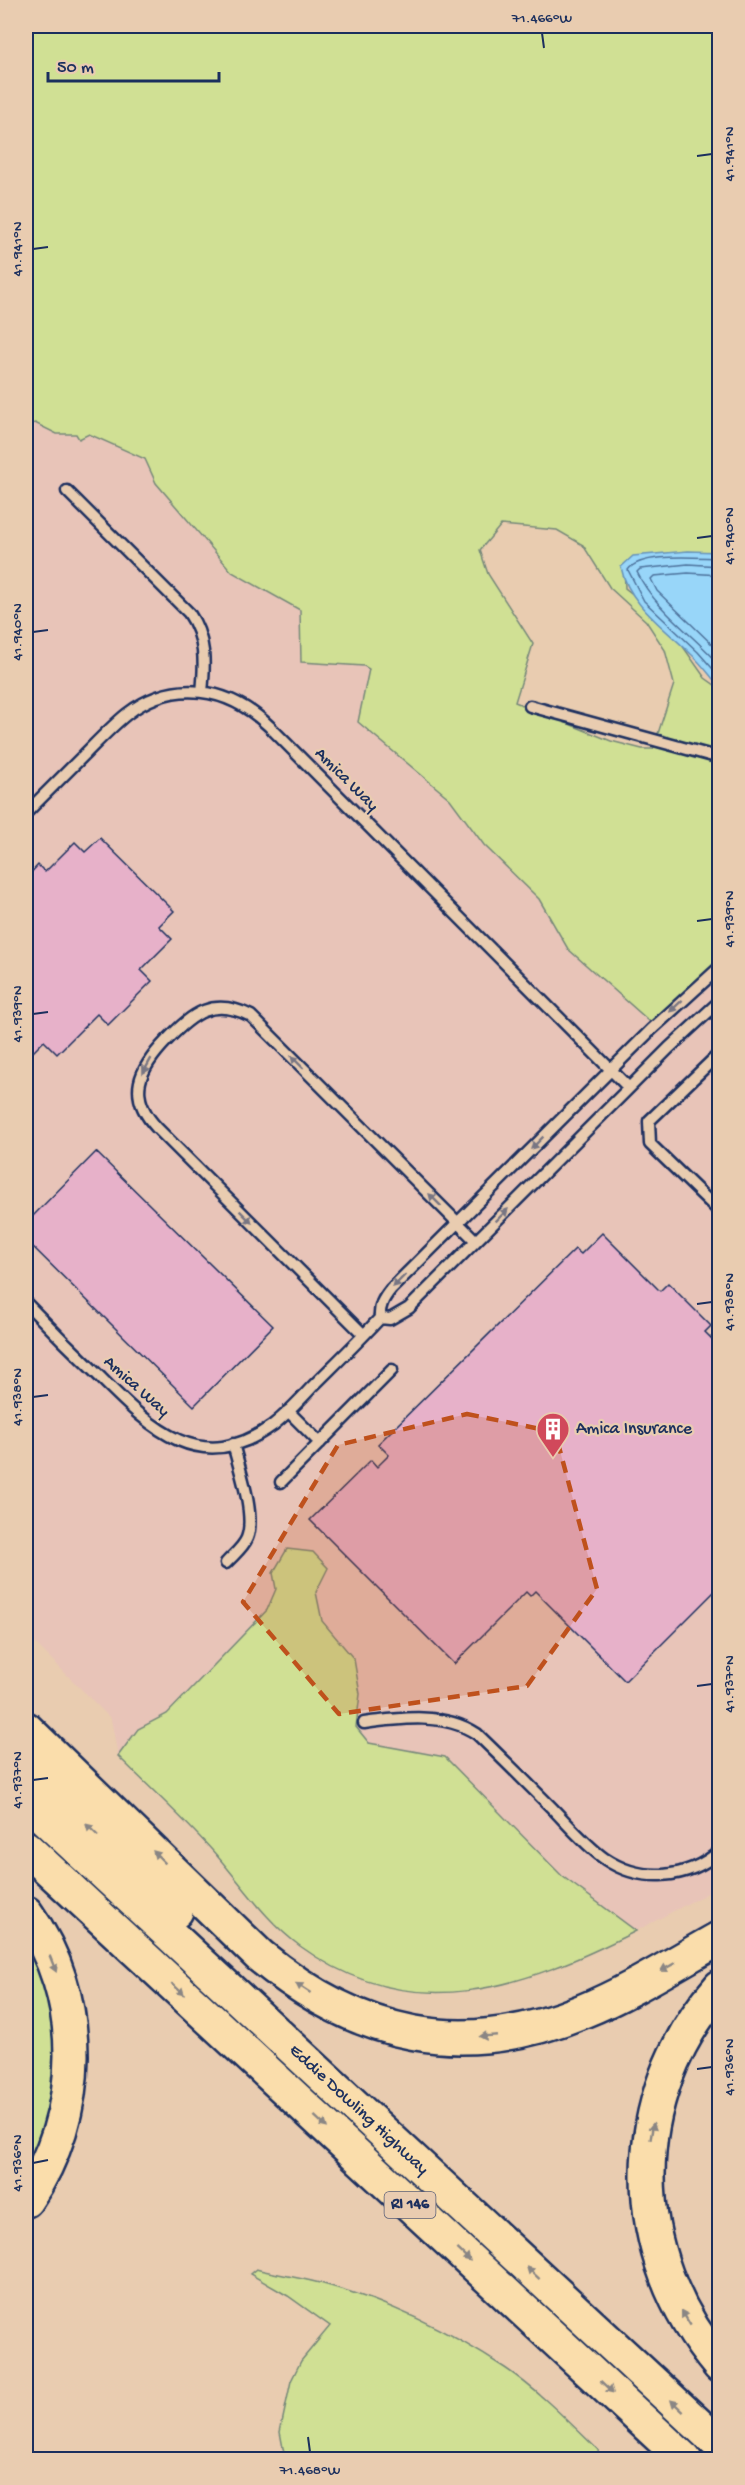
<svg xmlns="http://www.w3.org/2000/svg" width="745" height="2485" font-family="'Gochi Hand',sans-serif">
	<rect width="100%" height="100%" fill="#e9ccb0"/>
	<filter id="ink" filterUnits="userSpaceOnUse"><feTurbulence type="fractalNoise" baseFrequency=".0167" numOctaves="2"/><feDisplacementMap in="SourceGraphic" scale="12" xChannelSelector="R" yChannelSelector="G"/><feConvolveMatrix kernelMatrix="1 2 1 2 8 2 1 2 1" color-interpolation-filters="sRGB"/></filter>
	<g filter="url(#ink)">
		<path fill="#e8c4b8" d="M35,423L57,434H89L146,459L156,483L232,572L300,610L301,662L364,666L369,669L358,722L450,799L484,845L539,899L568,949L719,972V1887L636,1931L562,1876L446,1757L369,1743L356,1727L360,1694L354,1659L322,1621L316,1592L327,1568L273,1573L276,1589L267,1610L167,1714L138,1729L118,1756L111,1719L26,1634V425Z"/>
		<path fill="#d0e094" stroke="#768879" stroke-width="1.5" fill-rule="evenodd" d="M26,26H719V557L624,565L625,588L663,618L705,678L719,688V972L657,1028L568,949L539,899L484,845L450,799L358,722L369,669L364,666L301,662L300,610L232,572L156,483L145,459L89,434L79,439L76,434H57L35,423L26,425ZM501,525L557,530L583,545L610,588L646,621L665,650L674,684L653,749H642L611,741L515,702L533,644L488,574L480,550Z
			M287,1549L313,1552L328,1568L316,1592L322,1621L354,1659L360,1694L356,1727L369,1743L445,1757L562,1876L636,1931C523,1988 412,2028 300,1946C264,1920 240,1881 211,1849C182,1817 149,1787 118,1756L138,1729L167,1714L267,1610L276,1589L273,1573Z
			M26,1927L73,2003L26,2212Z
			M256,2269C279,2275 304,2278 327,2285C389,2302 452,2333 505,2368C539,2391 568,2421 598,2450L599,2459H285L280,2432L291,2381L301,2361L330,2326L288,2296L250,2274Z"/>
		<path fill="#98d6f9" stroke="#6693bb" stroke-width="1.5" d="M688,551L719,552V686C710,676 702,664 691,654C666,629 628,604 621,567L633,556Z"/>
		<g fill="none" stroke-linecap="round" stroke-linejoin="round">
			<path stroke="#4d729c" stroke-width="1.5" d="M720,558C698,558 641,552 628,570L644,601L698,652L720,677
				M720,566L688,564L640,569L637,572C655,610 693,634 720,665
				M720,575L688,573L654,576L651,579L657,591L720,652"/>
		</g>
		<path fill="#e7b1c9" stroke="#1b2f5e" stroke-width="1.5" d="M100,838L174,911L159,926L172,939L141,970L152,981L108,1025L97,1014L57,1054L44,1041L28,1057L26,1055V878L38,865L45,872L75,842L85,852Z
			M96,1152L273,1326L194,1406L26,1240V1223Z
			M602,1233L660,1291L668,1283L711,1326L705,1332L720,1347V1586L625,1681L535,1591L530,1596L526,1592L454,1664L310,1520L371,1460L377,1467L389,1455L378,1444L575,1249L581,1254Z"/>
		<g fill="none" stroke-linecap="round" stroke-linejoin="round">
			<defs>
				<path id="lane" d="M67,491L189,613C206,638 205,663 202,692
					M530,706L720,758
					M26,813C45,794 65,774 84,755C98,741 112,726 127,714C174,678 228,687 269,726L629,1088
					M720,1053L649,1121L650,1144L716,1208L720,1215
					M26,1303C50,1328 75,1353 100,1377C151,1428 200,1478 273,1425C287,1414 300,1400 312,1387C335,1364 358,1342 380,1318L390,1319L409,1308L669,1048L720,1001
					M380,1318C379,1306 383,1299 391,1289L651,1030L720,967
					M364,1335L157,1128C126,1095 139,1069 167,1040C193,1013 213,997 251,1016L476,1241
					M288,1411L320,1443
					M281,1482L392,1370
					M226,1563C233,1555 243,1548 247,1538C256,1516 239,1467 233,1444
					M364,1723C401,1718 445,1712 477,1734C501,1757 525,1781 549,1805C567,1823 584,1844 605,1859C641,1883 687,1880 720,1851"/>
				<g id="highway">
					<path d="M26,1729L260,1956C359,2037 462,2061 583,2011C630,1992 675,1963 720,1938"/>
					<path d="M26,1765L176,1911"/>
					<path id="s1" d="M26,1801L720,2445"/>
					<path d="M26,1848L685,2460"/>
					<path d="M26,1913C87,1997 85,2115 26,2200"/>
					<path d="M720,1987C623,2098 625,2254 720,2366"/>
				</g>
			</defs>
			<use href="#lane" stroke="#1b2f5e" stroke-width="15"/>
			<use href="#highway" stroke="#1b2f5e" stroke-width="38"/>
			<use href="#lane" stroke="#e9ccb0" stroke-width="10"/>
			<use href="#highway" stroke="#faddab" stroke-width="33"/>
		</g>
		<defs><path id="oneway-solid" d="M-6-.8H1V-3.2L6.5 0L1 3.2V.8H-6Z" transform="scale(1.5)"/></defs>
		<g fill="#787683">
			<use href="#oneway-solid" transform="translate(676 1006) rotate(137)"/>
			<use href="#oneway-solid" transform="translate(297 1062) rotate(-135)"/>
			<use href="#oneway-solid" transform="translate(147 1066) rotate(119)"/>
			<use href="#oneway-solid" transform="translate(537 1143) rotate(135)"/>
			<use href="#oneway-solid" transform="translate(435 1200) rotate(-135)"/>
			<use href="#oneway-solid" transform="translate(502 1215) rotate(-45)"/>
			<use href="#oneway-solid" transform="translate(246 1217) rotate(45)"/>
			<use href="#oneway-solid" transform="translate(399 1281) rotate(135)"/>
		</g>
		<g fill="#8a8684">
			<use href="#oneway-solid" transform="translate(92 1830) rotate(-136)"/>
			<use href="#oneway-solid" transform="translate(159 1857) rotate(-135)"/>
			<use href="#oneway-solid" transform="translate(53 1964) rotate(68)"/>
			<use href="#oneway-solid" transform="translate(668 1967) rotate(151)"/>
			<use href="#oneway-solid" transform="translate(303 1988) rotate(-147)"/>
			<use href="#oneway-solid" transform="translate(178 1989) rotate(43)"/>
			<use href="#oneway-solid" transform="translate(488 2036) rotate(175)"/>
			<use href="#oneway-solid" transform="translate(321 2122) rotate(43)"/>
			<use href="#oneway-solid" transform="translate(652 2131) rotate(-80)"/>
			<use href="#oneway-solid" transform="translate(464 2255) rotate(43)"/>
			<use href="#oneway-solid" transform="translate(533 2273) rotate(-137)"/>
			<use href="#oneway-solid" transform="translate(686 2318) rotate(-121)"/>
			<use href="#oneway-solid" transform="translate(607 2387) rotate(43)"/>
			<use href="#oneway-solid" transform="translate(677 2406) rotate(-137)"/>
		</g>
	</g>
	<path fill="#bf511c" fill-opacity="0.2" stroke="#bf511c" stroke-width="4.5" stroke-dasharray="12 8" stroke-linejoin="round" d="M467,1414L555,1432L597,1589L527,1686L339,1714L243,1602L338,1445Z"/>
	<path fill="none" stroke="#1b2f5e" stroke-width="2" d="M542,33L544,48M697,156L712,154M33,249L48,247M697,538L712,536M33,632L48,630M697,921L712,919M33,1014L48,1012M697,1304L712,1302M33,1397L48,1395M697,1686L712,1684M33,1780L48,1778M697,2069L712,2067M33,2163L48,2160M308,2437L310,2452"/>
	<defs>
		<symbol id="building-pin" viewBox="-11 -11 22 30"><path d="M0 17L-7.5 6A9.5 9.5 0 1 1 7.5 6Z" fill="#d1495b" stroke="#e9ccb0"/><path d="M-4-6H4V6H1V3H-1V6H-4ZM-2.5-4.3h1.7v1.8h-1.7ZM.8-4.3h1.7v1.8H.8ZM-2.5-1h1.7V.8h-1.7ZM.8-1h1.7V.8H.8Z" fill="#fff"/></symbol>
	</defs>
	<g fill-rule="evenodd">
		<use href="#building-pin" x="534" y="1410" width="38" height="52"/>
	</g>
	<g text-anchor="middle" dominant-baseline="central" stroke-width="4.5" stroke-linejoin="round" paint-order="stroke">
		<rect fill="#e9ccb0" stroke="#595e77" stroke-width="1.5" x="384.5" y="2192" width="51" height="26" rx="4.5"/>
		<g font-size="16" font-weight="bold" fill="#1b2f5e">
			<text x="410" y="2205">RI 146</text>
		</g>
		<g font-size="18" fill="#1b2f5e" stroke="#e9ccb0">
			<text transform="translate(346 780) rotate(45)">Amica Way</text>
			<text transform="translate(136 1387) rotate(42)">Amica Way</text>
			<text stroke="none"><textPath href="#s1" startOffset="454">Eddie Dowling Highway</textPath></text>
		</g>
		<g font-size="18" fill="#1b2f5e" stroke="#e9ccb0" text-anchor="start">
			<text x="576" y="1429">Amica Insurance</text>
		</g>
	</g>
	<rect width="745" height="2485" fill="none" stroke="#e9ccb0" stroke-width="66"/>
	<path d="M48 72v9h171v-9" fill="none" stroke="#1b2f5e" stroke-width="3"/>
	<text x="57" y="72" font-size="18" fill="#1b2f5e" stroke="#e9ccb0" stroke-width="4.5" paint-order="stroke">50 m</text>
	<rect x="33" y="33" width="679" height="2419" fill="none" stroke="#1b2f5e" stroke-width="2"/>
	<g font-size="15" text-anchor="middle" fill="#1b2f5e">
		<text x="542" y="22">71.466°W</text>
		<text transform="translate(728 154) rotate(-90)" y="5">41.941°N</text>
		<text transform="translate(16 249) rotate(-90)" y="5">41.941°N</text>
		<text transform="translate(728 536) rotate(-90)" y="5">41.940°N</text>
		<text transform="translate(16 632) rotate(-90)" y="5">41.940°N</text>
		<text transform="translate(728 919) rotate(-90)" y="5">41.939°N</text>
		<text transform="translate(16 1014) rotate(-90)" y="5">41.939°N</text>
		<text transform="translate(728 1302) rotate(-90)" y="5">41.938°N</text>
		<text transform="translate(16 1397) rotate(-90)" y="5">41.938°N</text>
		<text transform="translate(728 1684) rotate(-90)" y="5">41.937°N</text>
		<text transform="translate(16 1780) rotate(-90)" y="5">41.937°N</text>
		<text transform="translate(728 2067) rotate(-90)" y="5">41.936°N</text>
		<text transform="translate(16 2163) rotate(-90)" y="5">41.936°N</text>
		<text x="310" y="2474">71.468°W</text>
	</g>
</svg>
